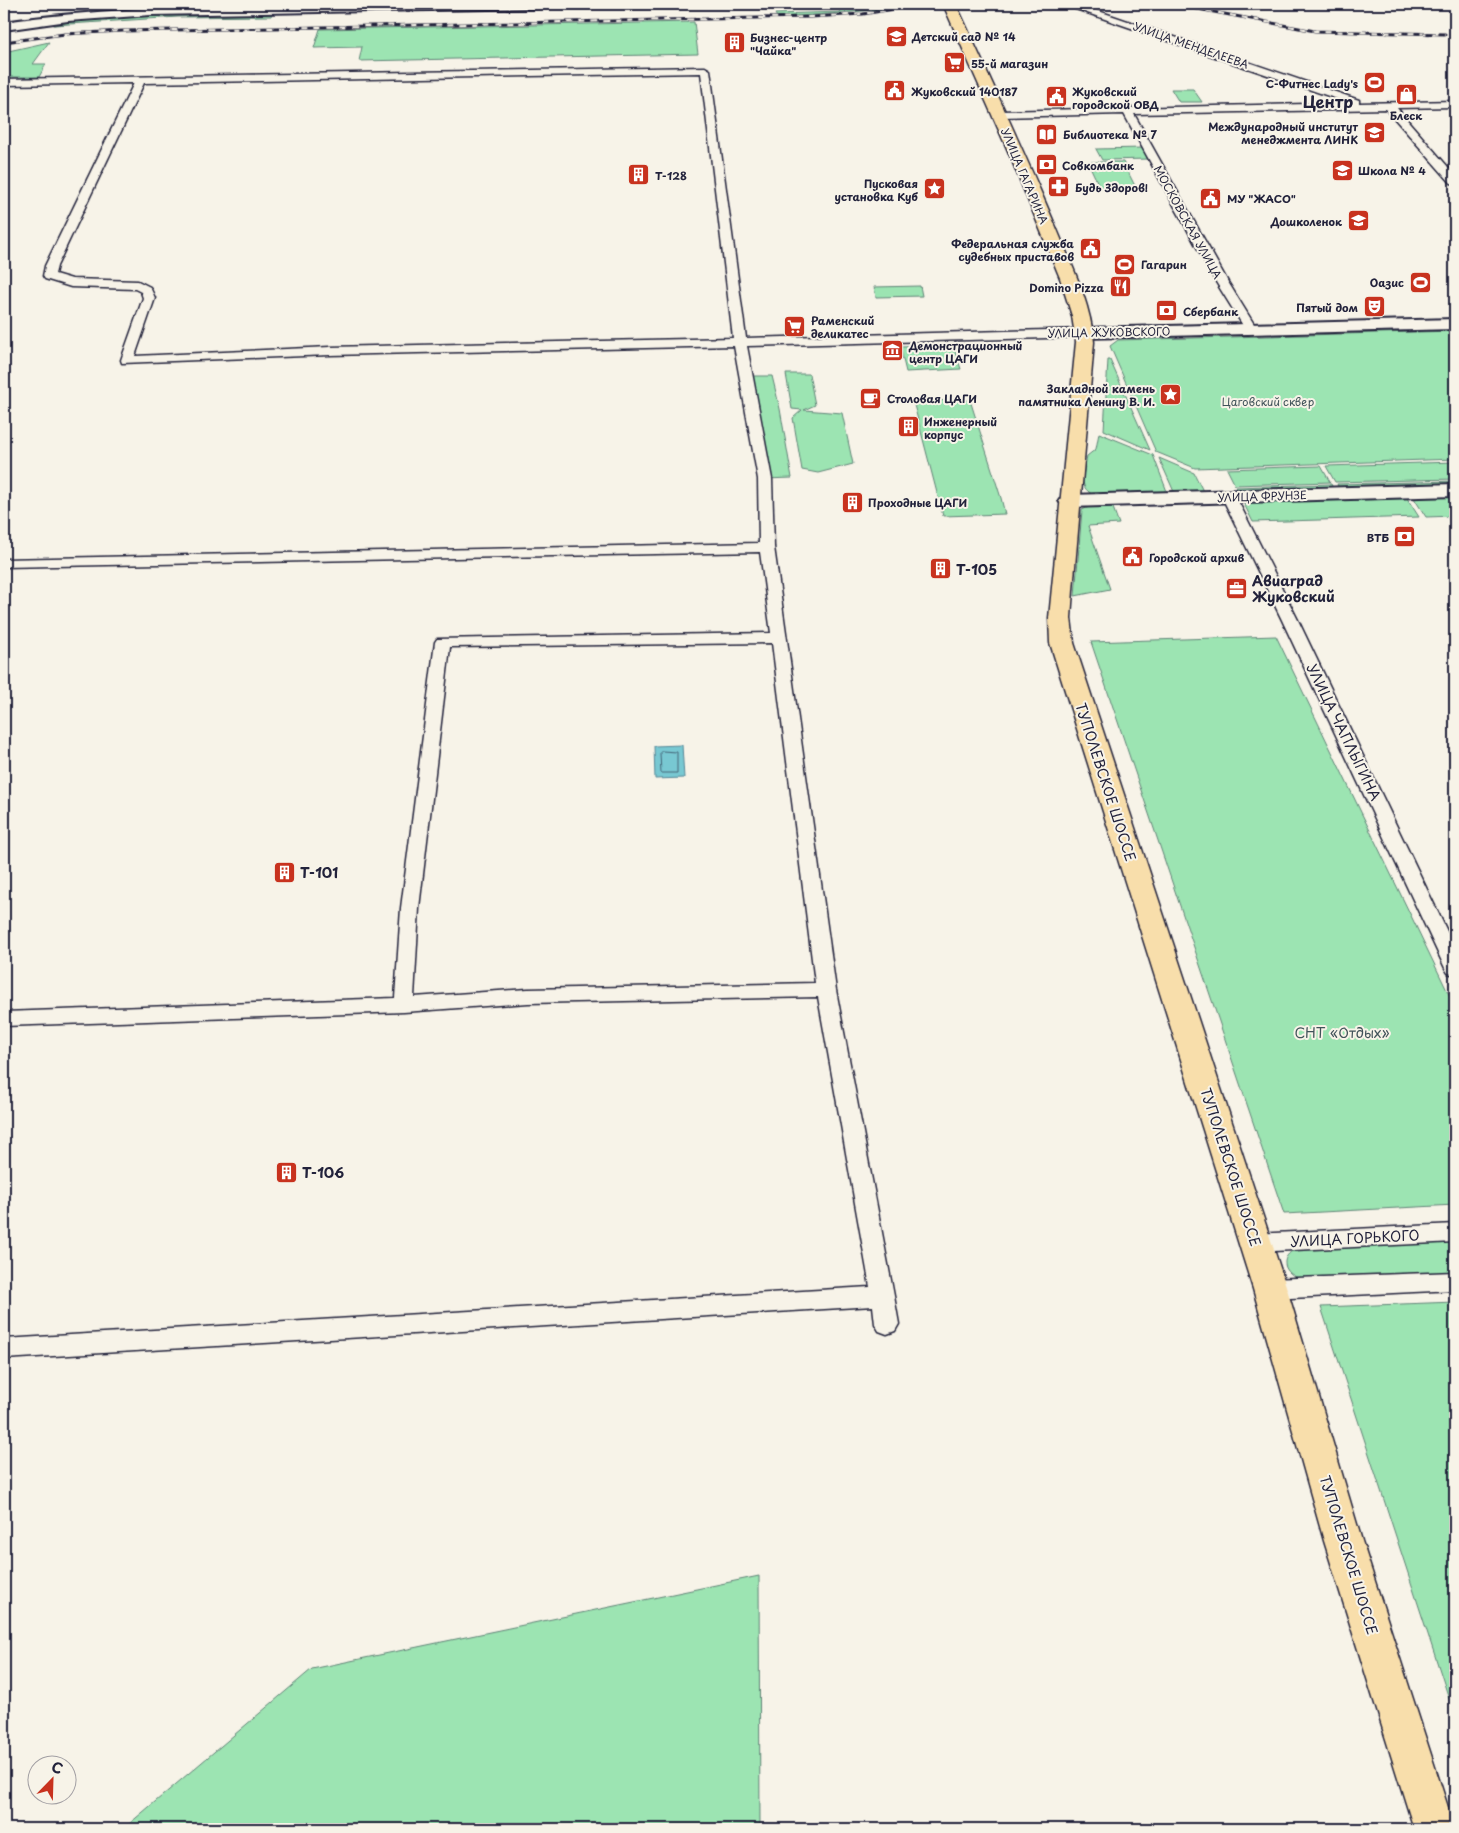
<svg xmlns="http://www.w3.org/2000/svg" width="1459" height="1833" font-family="'Playpen Sans',sans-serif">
	<rect width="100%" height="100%" fill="#f7f3e8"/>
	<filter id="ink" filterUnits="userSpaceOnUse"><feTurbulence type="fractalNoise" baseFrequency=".02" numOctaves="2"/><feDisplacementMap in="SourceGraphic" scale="10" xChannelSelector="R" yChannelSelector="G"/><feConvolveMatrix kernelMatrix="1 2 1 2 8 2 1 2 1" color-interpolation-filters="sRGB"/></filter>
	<g filter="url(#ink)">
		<path fill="#9ce4b2" stroke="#5f8376" d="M838,4H911C866,12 822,15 777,17L775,14L840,12Z
			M274,9L271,16L178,17L54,25L93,17Z
			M694,22L698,54L359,61L362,47L314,48L320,29Z
			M49,42L33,64H46L39,77H4V52Z
			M1171,89H1193L1202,102H1179Z
			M1143,148L1149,159L1102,160L1096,149Z
			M1088,162H1123L1136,188H1100Z
			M920,286L922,296L876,297L874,287Z
			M1455,331V459L1195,468L1156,452L1110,346L1118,340Z
			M953,346L961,369L906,372L900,347Z
			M1108,360H1110L1150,450L1104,430Z
			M786,374H809L815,405L804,410L842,413L853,464L818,473L802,470L793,418L802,410L792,409Z
			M746,376H772L780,409L792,478L765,479Z
			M970,400L1001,498L1005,514L943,516L913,401Z
			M1099,433L1153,455L1168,494L1097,496C1076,489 1084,474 1087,456L1096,449Z
			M1159,458L1194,473L1204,493L1175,494Z
			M1455,462V479L1335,482L1326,466Z
			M1321,466L1330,482L1235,485L1227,469Z
			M1455,481V486L1340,490L1337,484Z
			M1331,484L1334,490L1239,492L1236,487Z
			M1455,493V516L1426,517L1412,495Z
			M1405,495L1419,517L1253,522L1242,500Z
			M1112,505L1119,524L1088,526L1110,589L1075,596L1082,510L1091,506Z
			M1276,636L1455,1007V1205L1284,1214L1091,642Z
			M1455,1238V1274L1320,1281C1312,1281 1303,1281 1296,1277C1280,1269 1282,1254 1298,1248Z
			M1455,1302V1717L1321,1307Z
			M759,1576L760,1829H123L312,1669Z"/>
		<path fill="#78c8d2" stroke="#568696" d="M682,745L684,778L655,779L654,746Z"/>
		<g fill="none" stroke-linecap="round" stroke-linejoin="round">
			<path stroke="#446477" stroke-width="1" d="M662,751L677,752V773H661L660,753Z"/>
			<defs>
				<path id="minor" d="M1066,4H1078L1359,100V103L1455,101V107L1397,108L1455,175V184L1451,183L1386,109L1134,114L1228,282L1257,329L1251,333L1247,332L1216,282L1124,114L999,117L994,114L999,111L1349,103L1067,6Z
					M705,67L710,70L746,338L1085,329L1091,333L1085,337L747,346L772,479L774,547L836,990L894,1296L899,1324L895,1331L887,1334L879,1331L875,1324L873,1306L4,1359V1339L870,1287L818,997L528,1003L404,1012L4,1026V1012L395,998L401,908L435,642L437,639L771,633L760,552L4,567V559L759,543L758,479L734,346L330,355L122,363L121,360L143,298L141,292L135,289L71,287L45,279L43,276L45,266L134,83L4,85V79ZM701,73L733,338L330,347L135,356L155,298L150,287L138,281L72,279L55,274L57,266L144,83ZM772,643L815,983L528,989L414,997L419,908L450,647Z
					M1229,493L1234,494L1236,497L1298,620L1455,948V975L1448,973L1445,968L1282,620L1222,497L1224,494Z
					M1455,1224V1242L1255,1252L1247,1249L1244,1243L1247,1237L1255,1234Z
					M1455,1272V1290L1270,1299L1262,1296L1259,1289L1262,1282L1270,1279Z"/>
				<path id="secondary" d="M342,4H544L538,8L151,15L68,21L4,30V22C116,6 229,6 342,4Z
					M1455,319V329L1085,338L1079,337L1076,333L1079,329L1085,328Z
					M1455,484V496L1069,507L1062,505L1059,501L1062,497L1069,495Z"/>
				<path id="primary" d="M943,4H956C990,78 1024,152 1056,227C1071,264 1090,301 1094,342L1073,590L1071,618L1074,643L1287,1289L1362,1541L1455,1829H1414L1324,1541L1253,1289L1050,643L1049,618L1076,342L1072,316L1060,278L1008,151Z"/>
			</defs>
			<use href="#minor" stroke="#22223b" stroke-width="3"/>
			<use href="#secondary" stroke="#22223b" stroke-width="4"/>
			<use href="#primary" stroke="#22223b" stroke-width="3"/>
			<use href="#minor" fill="#f7f3e8" fill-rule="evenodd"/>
			<use href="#secondary" fill="#f7f3e8" fill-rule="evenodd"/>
			<use href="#primary" fill="#f8deab" fill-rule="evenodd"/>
			<defs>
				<path id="rail" d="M1171,4L1315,31L1445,34
					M4,42L65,34L123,31L811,17L863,14L925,4"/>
			</defs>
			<use href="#rail" stroke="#22223b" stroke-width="3"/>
			<use href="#rail" stroke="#f7f3e8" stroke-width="2" stroke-dasharray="6" stroke-linecap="butt"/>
		</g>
	</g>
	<defs>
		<symbol id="school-square" viewBox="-11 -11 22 22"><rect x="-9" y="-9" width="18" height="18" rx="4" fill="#c8321e" stroke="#f7f3e8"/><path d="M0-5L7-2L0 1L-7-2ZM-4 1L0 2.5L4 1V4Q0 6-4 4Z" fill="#fff"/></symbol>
		<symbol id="building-square" viewBox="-11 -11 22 22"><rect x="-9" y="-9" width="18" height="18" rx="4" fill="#c8321e" stroke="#f7f3e8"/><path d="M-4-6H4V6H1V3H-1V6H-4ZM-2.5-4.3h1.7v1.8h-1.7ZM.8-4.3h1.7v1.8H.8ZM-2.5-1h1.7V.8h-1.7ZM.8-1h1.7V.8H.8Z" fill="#fff"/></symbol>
		<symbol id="supermarket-square" viewBox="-11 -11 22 22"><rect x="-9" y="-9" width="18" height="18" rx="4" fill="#c8321e" stroke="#f7f3e8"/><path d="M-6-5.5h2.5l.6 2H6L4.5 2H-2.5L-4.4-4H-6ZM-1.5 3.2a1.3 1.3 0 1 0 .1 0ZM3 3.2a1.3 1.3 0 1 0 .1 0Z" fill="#fff"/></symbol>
		<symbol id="stadium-square" viewBox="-11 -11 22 22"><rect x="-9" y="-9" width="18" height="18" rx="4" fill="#c8321e" stroke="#f7f3e8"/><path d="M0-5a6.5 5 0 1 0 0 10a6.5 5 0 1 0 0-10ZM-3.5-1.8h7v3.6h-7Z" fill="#fff"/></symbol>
		<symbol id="civic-square" viewBox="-11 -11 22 22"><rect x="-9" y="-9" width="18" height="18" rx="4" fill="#c8321e" stroke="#f7f3e8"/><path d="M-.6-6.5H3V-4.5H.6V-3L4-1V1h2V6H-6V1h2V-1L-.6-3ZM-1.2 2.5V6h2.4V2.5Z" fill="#fff"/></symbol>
		<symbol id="shop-square" viewBox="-11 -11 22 22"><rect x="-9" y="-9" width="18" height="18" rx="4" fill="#c8321e" stroke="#f7f3e8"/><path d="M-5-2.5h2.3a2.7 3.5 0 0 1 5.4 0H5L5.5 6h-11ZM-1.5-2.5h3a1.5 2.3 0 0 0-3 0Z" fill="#fff"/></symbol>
		<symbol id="university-square" viewBox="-11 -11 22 22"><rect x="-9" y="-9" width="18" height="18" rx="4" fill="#c8321e" stroke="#f7f3e8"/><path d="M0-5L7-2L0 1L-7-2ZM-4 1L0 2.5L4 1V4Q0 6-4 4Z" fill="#fff"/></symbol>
		<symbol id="library-square" viewBox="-11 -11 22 22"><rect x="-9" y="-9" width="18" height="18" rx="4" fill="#c8321e" stroke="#f7f3e8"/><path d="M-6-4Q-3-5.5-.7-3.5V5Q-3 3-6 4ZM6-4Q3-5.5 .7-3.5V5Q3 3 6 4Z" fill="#fff"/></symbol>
		<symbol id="bank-square" viewBox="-11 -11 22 22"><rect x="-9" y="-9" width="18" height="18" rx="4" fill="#c8321e" stroke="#f7f3e8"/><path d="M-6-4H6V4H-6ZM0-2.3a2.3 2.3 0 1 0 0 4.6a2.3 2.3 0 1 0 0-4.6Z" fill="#fff"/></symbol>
		<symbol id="pharmacy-square" viewBox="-11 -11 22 22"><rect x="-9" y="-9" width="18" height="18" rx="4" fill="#c8321e" stroke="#f7f3e8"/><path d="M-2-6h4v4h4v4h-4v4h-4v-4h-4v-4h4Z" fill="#fff"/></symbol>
		<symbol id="sight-square" viewBox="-11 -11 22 22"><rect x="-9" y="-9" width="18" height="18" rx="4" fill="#c8321e" stroke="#f7f3e8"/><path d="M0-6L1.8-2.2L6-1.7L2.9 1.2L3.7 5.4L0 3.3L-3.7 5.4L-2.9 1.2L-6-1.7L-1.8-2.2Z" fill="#fff"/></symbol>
		<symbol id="restaurant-square" viewBox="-11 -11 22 22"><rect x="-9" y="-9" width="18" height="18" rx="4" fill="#c8321e" stroke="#f7f3e8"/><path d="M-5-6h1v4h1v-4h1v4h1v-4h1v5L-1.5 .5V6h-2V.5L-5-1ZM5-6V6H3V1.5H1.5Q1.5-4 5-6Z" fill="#fff"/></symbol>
		<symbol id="theatre-square" viewBox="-11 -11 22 22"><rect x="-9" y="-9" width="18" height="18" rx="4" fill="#c8321e" stroke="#f7f3e8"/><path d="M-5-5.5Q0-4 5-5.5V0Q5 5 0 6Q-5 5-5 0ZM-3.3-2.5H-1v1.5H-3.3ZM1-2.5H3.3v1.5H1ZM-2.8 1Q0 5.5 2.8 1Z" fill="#fff"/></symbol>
		<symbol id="museum-square" viewBox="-11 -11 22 22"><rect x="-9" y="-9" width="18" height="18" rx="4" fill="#c8321e" stroke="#f7f3e8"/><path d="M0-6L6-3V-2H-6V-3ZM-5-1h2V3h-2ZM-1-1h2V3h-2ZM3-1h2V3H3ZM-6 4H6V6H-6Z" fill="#fff"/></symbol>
		<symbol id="cafe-square" viewBox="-11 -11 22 22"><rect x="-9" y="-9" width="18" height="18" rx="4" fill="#c8321e" stroke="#f7f3e8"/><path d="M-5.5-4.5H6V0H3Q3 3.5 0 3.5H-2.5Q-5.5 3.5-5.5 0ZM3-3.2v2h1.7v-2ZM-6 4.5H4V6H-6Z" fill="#fff"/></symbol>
		<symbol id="office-square" viewBox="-11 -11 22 22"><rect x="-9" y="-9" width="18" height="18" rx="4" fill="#c8321e" stroke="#f7f3e8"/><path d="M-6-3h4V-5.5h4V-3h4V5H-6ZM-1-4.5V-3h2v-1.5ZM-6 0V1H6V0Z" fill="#fff"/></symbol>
	</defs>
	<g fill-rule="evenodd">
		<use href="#school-square" x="884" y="24" width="25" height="25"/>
		<use href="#building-square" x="722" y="30" width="25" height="25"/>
		<use href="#supermarket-square" x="942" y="50" width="25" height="25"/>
		<use href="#stadium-square" x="1362" y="70" width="25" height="25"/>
		<use href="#civic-square" x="882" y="78" width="25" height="25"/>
		<use href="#shop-square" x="1394" y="82" width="25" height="25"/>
		<use href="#civic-square" x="1044" y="84" width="25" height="25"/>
		<use href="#university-square" x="1362" y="120" width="25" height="25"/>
		<use href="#library-square" x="1034" y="122" width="25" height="25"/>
		<use href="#bank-square" x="1034" y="152" width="25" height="25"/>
		<use href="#school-square" x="1330" y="158" width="25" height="25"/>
		<use href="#building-square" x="626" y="162" width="25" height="25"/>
		<use href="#pharmacy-square" x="1046" y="174" width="25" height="25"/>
		<use href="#sight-square" x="922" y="176" width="25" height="25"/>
		<use href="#civic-square" x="1198" y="186" width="25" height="25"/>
		<use href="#school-square" x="1346" y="208" width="25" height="25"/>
		<use href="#civic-square" x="1078" y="236" width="25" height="25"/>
		<use href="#stadium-square" x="1112" y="252" width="25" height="25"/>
		<use href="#stadium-square" x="1408" y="270" width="25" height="25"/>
		<use href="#restaurant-square" x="1108" y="274" width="25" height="25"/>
		<use href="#theatre-square" x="1362" y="294" width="25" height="25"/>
		<use href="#bank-square" x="1154" y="298" width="25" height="25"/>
		<use href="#supermarket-square" x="782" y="314" width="25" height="25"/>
		<use href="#museum-square" x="880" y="338" width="25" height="25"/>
		<use href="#sight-square" x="1158" y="382" width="25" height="25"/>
		<use href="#cafe-square" x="858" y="386" width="25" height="25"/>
		<use href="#building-square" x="896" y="414" width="25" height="25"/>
		<use href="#building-square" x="840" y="490" width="25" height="25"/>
		<use href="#bank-square" x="1392" y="524" width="25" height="25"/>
		<use href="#civic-square" x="1120" y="544" width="25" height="25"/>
		<use href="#building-square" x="928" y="556" width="25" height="25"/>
		<use href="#office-square" x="1224" y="576" width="25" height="25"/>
		<use href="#building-square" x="272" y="860" width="25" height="25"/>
		<use href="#building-square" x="274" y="1160" width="25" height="25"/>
	</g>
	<g text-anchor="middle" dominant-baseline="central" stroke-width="4" stroke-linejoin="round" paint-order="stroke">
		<g font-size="11" font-weight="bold" fill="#22223b" stroke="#f7f3e8" text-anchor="start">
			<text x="912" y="36">Детский сад № 14</text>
			<text x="750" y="37">Бизнес-центр<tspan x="750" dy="13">"Чайка"</tspan></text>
			<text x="971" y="63">55-й магазин</text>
			<text x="1358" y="83" text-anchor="end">С-Фитнес Lady's</text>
			<text x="911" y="91">Жуковский 140187</text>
			<text x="1072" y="91">Жуковский<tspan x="1072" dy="13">городской ОВД</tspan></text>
			<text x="1406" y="115" text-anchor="middle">Блеск</text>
			<text x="1358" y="126" text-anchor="end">Международный институт<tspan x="1358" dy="13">менеджмента ЛИНК</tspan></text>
			<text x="1063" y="134">Библиотека № 7</text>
			<text x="1062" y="165">Совкомбанк</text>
			<text x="1358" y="170">Школа № 4</text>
			<text x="655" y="175">Т-128</text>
			<text x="918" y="183" text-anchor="end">Пусковая<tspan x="918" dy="13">установка Куб</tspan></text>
			<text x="1075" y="187">Будь Здоров!</text>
			<text x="1227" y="198">МУ "ЖАСО"</text>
			<text x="1342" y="221" text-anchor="end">Дошколенок</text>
			<text x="1074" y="243" text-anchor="end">Федеральная служба<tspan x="1074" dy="13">судебных приставов</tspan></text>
			<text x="1141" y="264">Гагарин</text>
			<text x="1404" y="282" text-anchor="end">Оазис</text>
			<text x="1104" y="287" text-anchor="end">Domino Pizza</text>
			<text x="1358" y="307" text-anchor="end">Пятый дом</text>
			<text x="1183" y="311">Сбербанк</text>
			<text x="811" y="320">Раменский<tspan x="811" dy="13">деликатес</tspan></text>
			<text x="909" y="345">Демонстрационный<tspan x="909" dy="13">центр ЦАГИ</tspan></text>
			<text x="1155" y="388" text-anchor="end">Закладной камень<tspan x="1155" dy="13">памятника Ленину В. И.</tspan></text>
			<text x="887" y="398">Столовая ЦАГИ</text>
			<text x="924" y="421">Инженерный<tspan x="924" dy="13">корпус</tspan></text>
			<text x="868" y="502">Проходные ЦАГИ</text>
			<text x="1389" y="537" text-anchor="end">ВТБ</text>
			<text x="1149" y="557">Городской архив</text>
		</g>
		<g font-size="11" fill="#22223b" stroke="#f7f3e8">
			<text transform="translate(1191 45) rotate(19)">УЛИЦА МЕНДЕЛЕЕВА</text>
			<text transform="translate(1025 176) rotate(67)">УЛИЦА ГАГАРИНА</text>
			<text transform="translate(1188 222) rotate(61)">МОСКОВСКАЯ УЛИЦА</text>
			<text transform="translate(1109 332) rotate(-1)">УЛИЦА ЖУКОВСКОГО</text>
			<text transform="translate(1262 496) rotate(-2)">УЛИЦА ФРУНЗЕ</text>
		</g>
		<g font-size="11" fill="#405259" stroke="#f7f3e8">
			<text x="1268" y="401">Цаговский сквер</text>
		</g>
		<g font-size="14" font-weight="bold" fill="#22223b" stroke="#f7f3e8" text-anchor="start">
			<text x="956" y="569">Т-105</text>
			<text x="1252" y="580">Авиаград<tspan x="1252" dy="16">Жуковский</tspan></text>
			<text x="300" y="872">Т-101</text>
			<text x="302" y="1172">Т-106</text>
		</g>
		<g font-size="14" fill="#22223b" stroke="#f7f3e8">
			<text transform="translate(1344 732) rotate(64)">УЛИЦА ЧАПЛЫГИНА</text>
			<text transform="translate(1106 782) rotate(72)">ТУПОЛЕВСКОЕ ШОССЕ</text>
			<text transform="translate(1231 1167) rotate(72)">ТУПОЛЕВСКОЕ ШОССЕ</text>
			<text transform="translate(1355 1238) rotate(-3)">УЛИЦА ГОРЬКОГО</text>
			<text transform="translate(1349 1555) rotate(73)">ТУПОЛЕВСКОЕ ШОССЕ</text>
		</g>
		<g font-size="14" fill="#405259" stroke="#f7f3e8">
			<text x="1342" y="1032">СНТ «Отдых»</text>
		</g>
		<g font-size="16" font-weight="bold" fill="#22223b" stroke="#f7f3e8">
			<text x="1328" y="101">Центр</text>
		</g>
	</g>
	<rect width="1459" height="1833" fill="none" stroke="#f7f3e8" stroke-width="20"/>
	<rect x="10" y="10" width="1439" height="1813" fill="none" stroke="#22223b" stroke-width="2" filter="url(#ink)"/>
	<g transform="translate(52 1780) rotate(23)"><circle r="24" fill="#f7f3e8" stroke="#a29fa3"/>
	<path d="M0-4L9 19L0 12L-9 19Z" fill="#c8321e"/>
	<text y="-8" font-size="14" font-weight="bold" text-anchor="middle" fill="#22223b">С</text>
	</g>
</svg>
